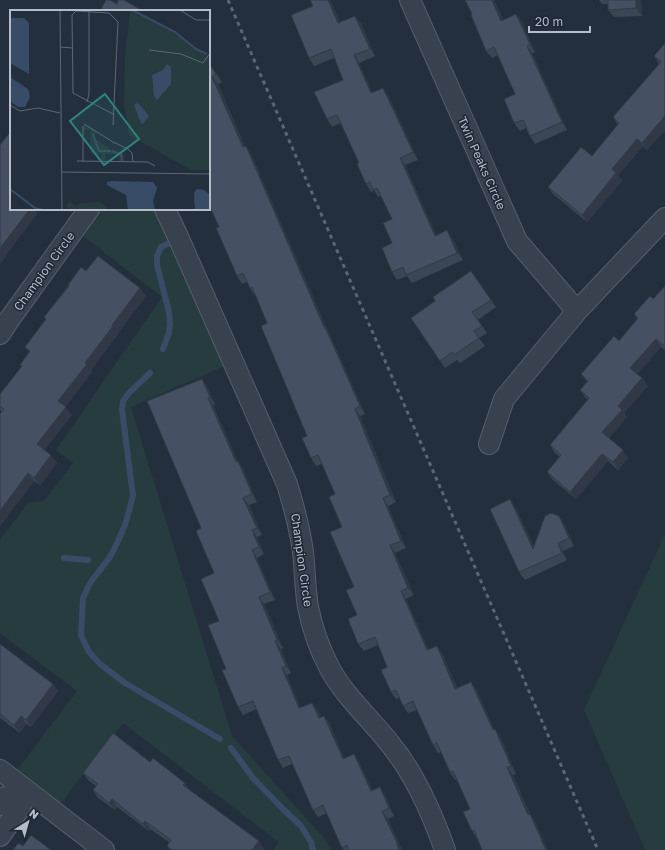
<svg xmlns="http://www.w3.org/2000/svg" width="665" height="850" font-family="'Golos Text',sans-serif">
	<rect width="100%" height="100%" fill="#242f3e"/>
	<path fill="#263c3f" d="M89,209H165L234,362L131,407L232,736L324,838L331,850H273L279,842L123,723L54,812L11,778L77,691L0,633V540L28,503L44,501L73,463L56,450L162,297L74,229Z
		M665,534V850H645L584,710Z"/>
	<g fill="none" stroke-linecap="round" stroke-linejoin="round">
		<path stroke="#394c67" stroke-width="6" d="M163,349L169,333L170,323L169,312L157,265V256L161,247L176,240
			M150,373L129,393L123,401L122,410L133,496L125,525L118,541L110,557L90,583L83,598L81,635L89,652L100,664L125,683L220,739
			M64,558L88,560
			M231,748L253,778L283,809L301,826L311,842L313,850"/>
		<defs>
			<path id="minor" d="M410,0L517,241L577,311
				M165,209L179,239L287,484C294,507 300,529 303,552C305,570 305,589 308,607C312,627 319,648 329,667C344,696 371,719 391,745C416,776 432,813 445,850
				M0,334L9,320L89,209
				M489,444L504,399L577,311L665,218
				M0,770L104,850
				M0,805L6,797L26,790
				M0,836L20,808L26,790"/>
		</defs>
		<use href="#minor" stroke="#565f6c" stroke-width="22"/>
		<use href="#minor" stroke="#38414e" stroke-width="20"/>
		<path stroke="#5a6575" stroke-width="3" stroke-dasharray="4 4" stroke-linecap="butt" d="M228,0L598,850"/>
	</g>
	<path fill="#3b4654" d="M310,0H330L340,22L361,23L375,56L359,63L372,92L388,95L418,160L405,165L436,235L452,238L463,260L412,283L407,276L397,280L392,272V219L381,196L378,197L374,190L371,192L366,184L359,163L341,123L332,127L327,119L343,80L334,58L314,66L309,58L313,6Z
		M465,0H494L503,20L516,14L522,22L535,52L532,53L567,130L535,144L530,136L526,128L520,131L514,123L515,94L498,55L492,58L486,51L472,14Z
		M599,0H641L642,16L614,17L608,10V4H602Z
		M665,43V130L647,150L643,146L618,175L622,181L587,222L553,194L548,187L592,156L618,125L613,117L659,64L654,56Z
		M209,63L222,82L218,84L245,147L246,146L251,154L327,329L330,335L365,414L360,416L396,502L388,506L406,548L395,553L414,595L406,599L428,649L442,653L457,688L476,689L494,729L500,736L516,774L513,775L530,814L535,821L477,839L472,831L470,809L457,779L455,780L450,772L441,752L438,753L433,745L417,710L408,713L403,706L400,698L396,699L391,692L387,667L378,645L364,651L358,644L357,615L354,587L335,494L322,464L316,466L311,458L307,436L267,323L256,295L255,296L250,288L247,282L242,284L237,276L219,227Z
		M86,271L146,296L118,333V334L91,370L92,372L65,407L72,415L44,450L57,463L40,485L34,481L0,526V414L2,412L0,410V394L21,367L20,365L29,352L25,347L46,319L44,317L68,286V285Z
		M471,271L496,307L478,320L487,333L479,338L485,346L460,363L457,360L445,368L411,318L435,301Z
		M665,286V350L661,347L637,374L642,378L648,386L624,413L627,417L609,438L628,458L618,470L608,461L576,499L552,479L547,472L560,457L555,453L550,445L588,400L585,397L580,390L587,382L581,374L619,341L637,319L634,314L653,299Z
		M202,379L207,386L215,405H213L238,462L243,469L257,502L249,505L262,535L257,537L264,554L257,558L275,600L264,604L283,648L281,649L291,673L287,675L300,708L318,710L321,718L324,716L330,724L344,758L354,754L359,762L372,790L385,795L394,816L388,819L402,850H344L342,848L327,813L318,817L313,810L292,764L283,768L278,760L256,709L243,715L238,707L226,669L219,621L214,573L201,528Z
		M515,507L534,547L564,524L574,546L563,551L567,560L525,580L519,572Z
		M0,644L53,684L58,691L31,727L26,724L20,733L0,718Z
		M150,762L190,791L264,849L263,850H170L167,846L169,842L150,829L149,831L117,807L115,810L98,798L93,790L96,786L88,780L83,773Z"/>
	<path fill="#303945" d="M328,0H330L344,30L338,23Z
		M492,0H494L506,29L501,21Z
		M636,0H641L642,16L636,8Z
		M516,14L522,22L535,52L530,44Z
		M355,16L361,23L375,56L370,49Z
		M527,46L532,53L567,130L562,122Z
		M354,55L359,63L376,100L371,93Z
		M212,77L218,84L248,155L243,147Z
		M383,88L388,95L418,160L413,152Z
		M665,116V130L647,150L642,143Z
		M637,139L643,146L618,175L622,181L587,222L582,215L612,169Z
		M246,146L251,154L327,329L330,335L365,414L360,406L324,327Z
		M400,158L405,165L440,244L435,236Z
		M30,209H37L36,210L38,213L7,254V255L0,265V250L1,247Z
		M447,230L452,238L463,260L457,253Z
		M140,288L146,296L118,333V334L91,370L92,372L64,409L58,401L112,325Z
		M656,339L661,347L636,376L630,368Z
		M642,378L648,386L624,413L627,417L607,440L602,432L618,406Z
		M202,379L207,386L215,405L210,397Z
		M208,398L213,405L238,462L243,469L257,502L252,494L236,462Z
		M66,407L72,415L43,452L37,444Z
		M355,409L360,416L396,502L390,495Z
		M623,450L628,458L618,470L613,462Z
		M602,454L608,461L576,499L570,492Z
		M51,455L57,463L40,485L34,478Z
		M28,473L34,481L0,526V511Z
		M243,498L249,505L262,535L257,528Z
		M383,498L388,506L406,548L401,541Z
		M510,499L515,507L538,556L533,549Z
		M559,516L564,524L574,546L569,538Z
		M252,530L257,537L264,554L259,547Z
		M558,543L563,551L567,560L562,553Z
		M390,545L395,553L414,595L408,588Z
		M252,550L257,558L275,600L270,592Z
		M401,591L406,599L432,658L427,650Z
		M259,597L264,604L283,648L277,640Z
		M275,641L281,649L291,673L286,666Z
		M437,646L442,653L460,696L455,689Z
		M282,668L287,675L304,716L299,708Z
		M471,682L476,689L498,737L493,730Z
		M53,684L58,691L31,727L26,720Z
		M312,703L318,710L324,726L319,718Z
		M21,716L26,724L20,733L14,725Z
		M324,716L330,724L348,767L343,759Z
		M495,729L500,736L516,774L511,766Z
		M354,754L359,762L376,799L371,791Z
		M507,767L513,775L533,822L528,815Z
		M185,783L190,790L183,785Z
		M380,787L385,795L394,816L389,808Z
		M112,799L117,807L115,810L109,803Z
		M382,811L388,819L402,850H399Z
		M530,814L535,821L548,850H546Z
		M145,821L150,829L149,831L143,824Z
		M259,841L264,849L263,850H252Z"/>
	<path fill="#455162" stroke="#303945" d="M106,0H110L117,4L118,0H124L143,11H100Z
		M310,0H328L338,23L355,16L370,49L354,55L371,93L383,88L413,152L400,158L435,236L447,230L457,253L406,275L403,267L392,272L382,248L392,243L383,223L392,219L377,188L373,190L370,182L366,184L357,164L359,163L337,115L327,119L314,92L343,80L331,49L309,58L291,15L313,6Z
		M465,0H492L501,21L516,14L530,44L527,46L562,122L530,136L523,120L514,123L504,99L515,94L494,47L486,51L471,15L472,14Z
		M608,0H636V8L608,10Z
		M665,43V116L642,143L637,139L612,169L616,173L582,215L548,187L581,147L592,156L619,123L613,117L661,62L654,56Z
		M209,63L216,74L212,77L243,147L246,146L324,327H325L360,406L355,409L390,495L383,498L401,541L390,545L408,588L401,591L427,650L437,646L455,689L471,682L493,730L495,729L511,766L507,767L528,815L530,814L546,850H482L474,830L472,831L463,812L470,809L453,771L450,772L437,743L433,745L413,701L403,706L396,690L391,692L381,670L387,667L375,637L358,644L348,619L357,615L346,590L354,587L330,532L342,527L329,497L335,494L318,455L311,458L302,438L307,436L261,326L267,323L252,287L250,288L243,273L237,276L216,228L219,227L209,205Z
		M11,131V209H30L1,247H2L0,250V145Z
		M98,256L140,288L112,325L113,326L85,363L87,364L58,401L66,407L37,444L51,455L34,478L28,473L0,511V414L4,409L0,407V394L22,366L20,365L30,351L25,347L46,319L44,317L69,286L68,285L81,267L86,271Z
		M471,271L491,300L472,312L482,326L474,331L479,338L454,355L452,352L440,361L411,318L435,301L433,297Z
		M665,286V347L656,339L630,368L642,378L618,406L622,410L602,432L623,450L613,462L602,454L570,492L547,472L561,455L550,445L589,398L580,390L588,381L581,374L614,336L619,341L638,318L634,314L650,296L653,299Z
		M202,379L210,397L208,398L236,462L238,461L252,494L243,498L257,528L252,530L259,547L252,550L270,592L259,597L277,640L275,641L286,666L282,668L299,708L312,703L319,718L324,716L343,759L354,754L371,791L380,787L389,808L382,811L397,843L399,850H349L347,845L342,848L323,805L313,810L289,756L278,760L253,701L238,707L222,670L226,669L208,625L219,621L201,579L214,573L196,531L201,528L147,401Z
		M510,499L533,549L545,516L551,513L559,516L569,538L558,543L562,553L519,572L490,509Z
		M0,644L53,684L26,720L21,716L14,725L0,714Z
		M113,733L150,762L153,758L185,783L183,785L259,841L252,850H172L167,846L171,840L145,821L143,824L112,799L109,803L93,790L98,784L83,773Z
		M31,835L51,850H13L18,843L23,846Z"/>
	<g text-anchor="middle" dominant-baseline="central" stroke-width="3" stroke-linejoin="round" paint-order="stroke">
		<g font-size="12" fill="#b4bcc9" stroke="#1d2633">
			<text transform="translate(482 163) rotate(66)">Twin Peaks Circle</text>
			<text transform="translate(44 271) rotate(-54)">Champion Circle</text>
			<text transform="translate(302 560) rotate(82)">Champion Circle</text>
		</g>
	</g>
	<g transform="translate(10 10)">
		<rect width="200" height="200" fill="#242f3e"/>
		<path d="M120,1L165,22L185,39L200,46V160H181L119,125L114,93L115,47ZM74,114L87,121L83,127L101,140L114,144L115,152L108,151V144H95V151H91V144H81L80,120H73ZM60,191L65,196L71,193L90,192L97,197L96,200H61L56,196Z" fill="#263c3f"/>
		<path d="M0,8H14L19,13V64L0,53ZM157,54L161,57V74L147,90L144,86L142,65L153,60ZM0,67L18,79L20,87L15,97H8L0,91ZM128,93L139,106L133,114L131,113L124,95ZM102,171L143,172L147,178L143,191L145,200H118L116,185L97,175V172ZM187,179L194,180L200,185V200H185L184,183Z" fill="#394c67"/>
		<path fill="none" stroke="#394c67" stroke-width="2" d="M122,0L165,22L186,39L197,44M83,124L89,141H101M102,141L111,144L112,151M0,179L25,198L33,200"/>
		<path fill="none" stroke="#5e6776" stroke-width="1" d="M50,0L52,200M170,0L186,10H200M50,37L63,38M139,40L171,44L193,53L200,43M77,92L79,84V0M0,95L10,101L28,98L50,103M103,104L63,83L62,5L66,1L99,3L108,12L103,115M74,114L103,132L118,139L122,143L123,152M73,116V151M67,151L138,152L145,156M51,162L200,164"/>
		<path fill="#308480" fill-opacity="0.15" stroke="#308480" stroke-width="2" d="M95,84L129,129L94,155L60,111Z"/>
		<rect width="200" height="200" fill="none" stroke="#b4bcc9" stroke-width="2"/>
	</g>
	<g transform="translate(28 822) rotate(37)" stroke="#1d2633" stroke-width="3" paint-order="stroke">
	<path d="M0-3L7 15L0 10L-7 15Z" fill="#b4bcc9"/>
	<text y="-6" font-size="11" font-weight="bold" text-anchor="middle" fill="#b4bcc9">N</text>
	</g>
	<path d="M529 26v6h61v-6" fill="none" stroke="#b4bcc9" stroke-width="2"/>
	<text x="535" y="26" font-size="12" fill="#b4bcc9" stroke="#1d2633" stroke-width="3" paint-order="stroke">20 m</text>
</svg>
